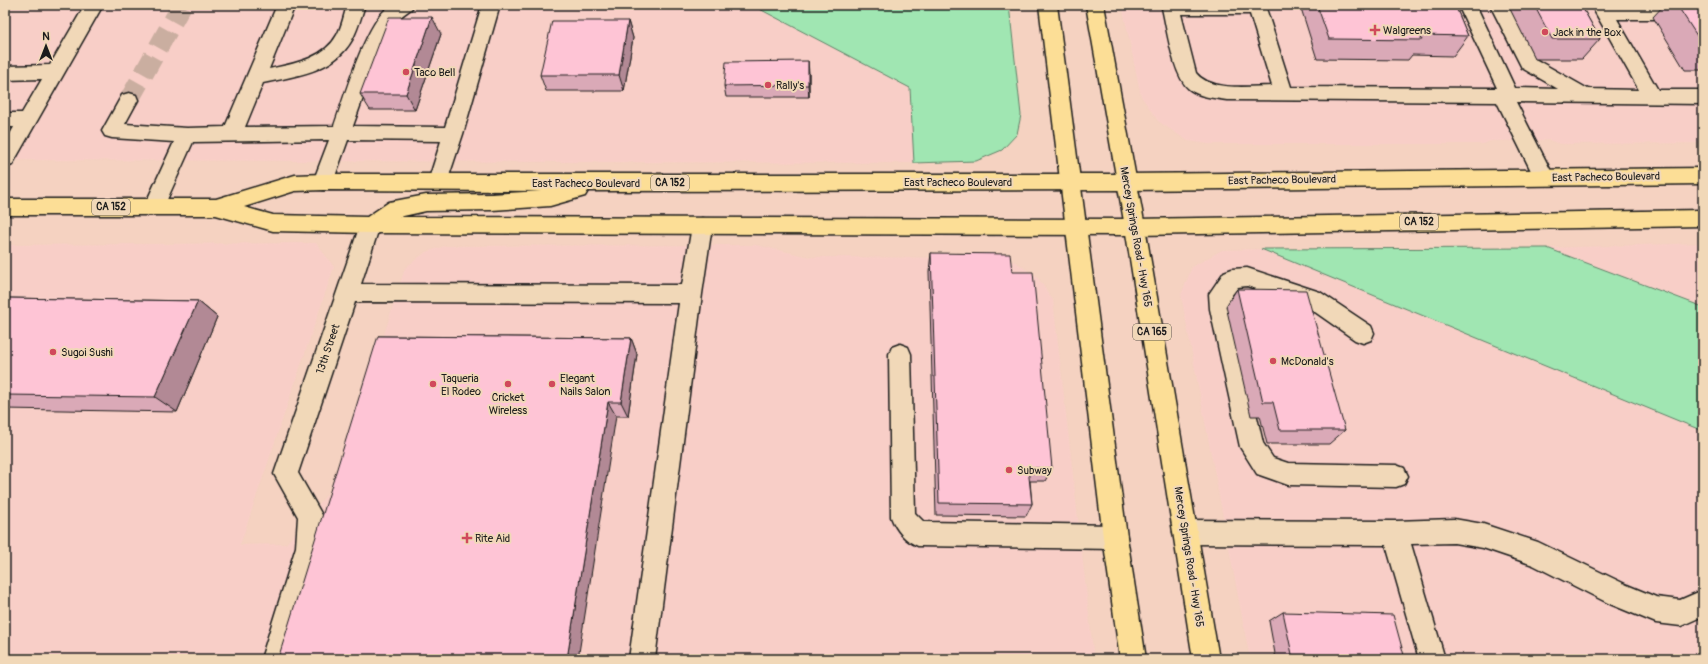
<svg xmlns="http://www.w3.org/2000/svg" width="1708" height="664" font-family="Pangolin,sans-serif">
	<rect width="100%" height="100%" fill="#f5d2c1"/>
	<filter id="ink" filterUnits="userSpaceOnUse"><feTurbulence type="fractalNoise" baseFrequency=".025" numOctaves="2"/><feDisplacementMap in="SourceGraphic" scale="8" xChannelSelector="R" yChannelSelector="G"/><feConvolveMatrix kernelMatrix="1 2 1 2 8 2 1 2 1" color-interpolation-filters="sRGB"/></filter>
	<g filter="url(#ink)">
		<path fill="#f8cec7" d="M5,5H669L683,11L688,5H752L910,88L914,163L5,160Z
			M1122,5H1703V143L1560,144L1549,140L1490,141L1484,144H1208L1188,141L1158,121L1141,96Z
			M316,243L334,267L240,545L286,544L338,481L405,268L426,252L445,246L756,245L810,257L994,258L1016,262L1037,277L1053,300L1094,659H5V245Z
			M1703,243V307L1547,248Z
			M1261,249L1703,431V659H1250L1181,295L1192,267L1222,250Z"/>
		<path fill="#a0e6b2" stroke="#5e8167" d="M752,5H1009L1021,115L1017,134L1002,150L976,161L914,163L910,88Z
			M1547,248L1703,307V431L1261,249Z"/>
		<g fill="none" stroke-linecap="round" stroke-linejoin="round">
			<path stroke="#caaea0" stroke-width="20" stroke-dasharray="20 10" stroke-linecap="butt" d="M129,100L182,5"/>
			<defs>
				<path id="minor" d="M85,5H103L12,165L5,168V143L14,127H5V113H22L42,79L5,80V66L50,65Z
					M277,5H295L269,69C293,64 324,59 337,35C342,26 344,15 347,5H365C361,17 358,29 352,40C334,72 295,76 263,83L245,127L334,126C344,99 367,16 392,5C398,3 408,5 414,5L411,9L392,23L385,36L353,126L445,127L482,5H500L463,134L445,188L438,190L431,188L428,182L441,141L348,140L333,182L330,188L323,190L316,188L313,182L329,140L193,142L161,213L154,215L147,213L144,207L174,142L112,138L105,136L102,131L122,95L129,93L136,95L138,100L125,124L187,128L225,127Z
					M1164,5H1265L1291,87L1497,88L1458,5H1476L1515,88L1558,89L1522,68L1490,5H1508L1535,59L1588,89L1639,90L1591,5H1609L1610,7H1683L1686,5H1703V10L1693,17L1687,19H1617L1658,90H1703V104L1516,102L1554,177L1551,183L1544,185L1537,183L1497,102L1227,100C1214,98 1199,97 1189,89C1173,76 1167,29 1162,8ZM1181,14H1250L1272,86C1250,86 1211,92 1196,73Z
					M370,217L377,219L380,225L361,284L682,285L692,226L695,220L702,218L709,220L712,226L702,294L655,659H629L679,303L355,302L298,473L322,515L320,547L287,659H261L296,547L298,517L274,474L360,225L363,219Z
					M1247,268L1320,292L1371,326L1374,333L1371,340L1363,343L1355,340L1305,305L1247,286L1238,287L1231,296L1232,309L1263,443L1273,458L1288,463L1396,465L1404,468L1408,476L1404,484L1396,487L1288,485L1257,474L1240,447L1210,309L1209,294L1224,272L1232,269Z
					M900,344L908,347L911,354L915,513L924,522L1115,525L1124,528L1127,537L1124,546L1115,549L918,546C905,541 896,530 891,517L889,354L892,347Z
					M1454,519L1483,524L1538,542L1627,585L1656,597L1680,600L1703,590V616L1681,626L1656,623L1610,604L1533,565L1483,548L1454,543L1411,544L1445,659H1419L1386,545L1185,544L1176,541L1173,532L1176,523L1185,520L1395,521Z"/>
				<path id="major" d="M1039,5H1057L1127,537L1146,659H1120L1103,537Z
					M1086,5H1104L1145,227L1219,659H1193L1125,227Z"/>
				<path id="highway" d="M1703,168V184L1127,190L588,191L585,196L550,206L492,210L426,211L399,217L1135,219L1703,210V226L1135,235L370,233L273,231L216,215H5V199H216L295,175L323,174H1127ZM323,190L541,191L492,194L426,195L389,202L367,217L273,215L244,207L295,191Z"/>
			</defs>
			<use href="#minor" stroke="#1c1c1c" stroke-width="3"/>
			<use href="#major" stroke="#1c1c1c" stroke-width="3"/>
			<use href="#highway" stroke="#1c1c1c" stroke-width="3"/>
			<use href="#minor" fill="#f1d8b8" fill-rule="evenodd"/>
			<use href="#major" fill="#fcde96" fill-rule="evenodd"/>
			<use href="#highway" fill="#fcde96" fill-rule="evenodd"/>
		</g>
		<path fill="#daa9b7" stroke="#1c1c1c" d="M1300,5H1455L1468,36L1453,56L1412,55L1408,60L1317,59Z
			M1508,5H1581L1600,39L1582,59H1535Z
			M1664,5H1703V70H1685L1653,17Z
			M628,21L633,38L624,91H546L540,75Z
			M441,34L415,110H370L360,94Z
			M809,73V97H726L724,86Z
			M931,253L1012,272L1052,468L1045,481H1030L1032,504L1026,516L936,515L929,271Z
			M1237,289L1345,430L1329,444H1267L1260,416H1251L1226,306Z
			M5,298L198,301L217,317L177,412L5,409Z
			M378,336L631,338L637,354L628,416H616Z
			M1283,612L1405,659H1276L1269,621Z"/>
		<path fill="#b28995" stroke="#1c1c1c" d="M432,17L441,34L415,110L406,94Z
			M628,21L633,38L624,91L619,75Z
			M808,61L809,73V97L808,85Z
			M198,301L217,317L177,412L155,397Z
			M631,338L637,354L628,416L621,402Z
			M608,402L616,416L578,659H567Z"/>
		<path fill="#fec4d5" stroke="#1c1c1c" d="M1317,5H1455L1468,36L1420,35L1422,40L1329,39Z
			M1534,5H1581L1600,39H1552Z
			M1677,5H1703V45Z
			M389,17H432L406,94H360Z
			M552,21H628L619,75H540Z
			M808,61V85L724,86L726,62Z
			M931,253L1010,254L1012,272H1033L1052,468H1028L1032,504L939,503Z
			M1237,289L1306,290L1345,430H1280L1273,402H1263Z
			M5,298L198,301L155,397L5,395Z
			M378,336L631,338L621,402H608L567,659H278Z
			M1283,612L1393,615L1405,659H1293Z"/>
	</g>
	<g fill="#d1495b" stroke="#f1d8b8" stroke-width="1.5">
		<path d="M1373 24h4v4h4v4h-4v4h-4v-4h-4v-4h4z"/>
		<circle cx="1545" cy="32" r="4"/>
		<circle cx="406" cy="72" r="4"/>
		<circle cx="768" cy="85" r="4"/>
		<circle cx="53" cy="352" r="4"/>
		<circle cx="1273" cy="361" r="4"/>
		<circle cx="433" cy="384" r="4"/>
		<circle cx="508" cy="384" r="4"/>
		<circle cx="552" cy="384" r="4"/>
		<circle cx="1009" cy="470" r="4"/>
		<path d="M465 532h4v4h4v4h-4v4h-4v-4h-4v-4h4z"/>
	</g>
	<g text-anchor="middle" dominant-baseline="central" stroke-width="4" stroke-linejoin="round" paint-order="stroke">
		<g fill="#f1d8b8" stroke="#5c544b" stroke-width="1">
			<rect x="651" y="175" width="38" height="16" rx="3"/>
			<rect x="92" y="199" width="38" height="16" rx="3"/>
			<rect x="1400" y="214" width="38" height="16" rx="3"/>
			<rect x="1133" y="324" width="38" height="16" rx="3"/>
		</g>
		<g font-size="10" font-weight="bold" fill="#1c1c1c">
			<text x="670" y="183">CA 152</text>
			<text x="111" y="207">CA 152</text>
			<text x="1419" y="222">CA 152</text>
			<text x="1152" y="332">CA 165</text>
		</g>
		<g font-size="11" fill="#1c1c1c" stroke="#f1d8b8" text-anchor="start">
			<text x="1383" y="30">Walgreens</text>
			<text x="1553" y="32">Jack in the Box</text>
			<text x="414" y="72">Taco Bell</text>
			<text x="776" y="85">Rally's</text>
			<text x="61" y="352">Sugoi Sushi</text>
			<text x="1281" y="361">McDonald's</text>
			<text x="441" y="378">Taqueria<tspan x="441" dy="13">El Rodeo</tspan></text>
			<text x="560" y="378">Elegant<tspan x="560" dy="13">Nails Salon</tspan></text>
			<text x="508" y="397" text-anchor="middle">Cricket<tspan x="508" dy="13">Wireless</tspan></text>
			<text x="1017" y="470">Subway</text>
			<text x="475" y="538">Rite Aid</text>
		</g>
		<g font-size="11" fill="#1c1c1c" stroke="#f1d8b8">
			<text transform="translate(1606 177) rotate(-1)">East Pacheco Boulevard</text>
			<text transform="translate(1282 180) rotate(-1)">East Pacheco Boulevard</text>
			<text x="958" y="182">East Pacheco Boulevard</text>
			<text x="586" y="183">East Pacheco Boulevard</text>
			<text transform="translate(1136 237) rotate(80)">Mercey Springs Road - Hwy 165</text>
			<text transform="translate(328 349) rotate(-71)">13th Street</text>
			<text transform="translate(1189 557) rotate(81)">Mercey Springs Road - Hwy 165</text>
		</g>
	</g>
	<rect width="1708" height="664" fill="none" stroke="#f1d8b8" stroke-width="20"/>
	<rect x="10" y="10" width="1688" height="644" fill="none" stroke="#1c1c1c" stroke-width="1.5" filter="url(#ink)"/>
	<g transform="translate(46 46)" stroke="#f1d8b8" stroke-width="3" paint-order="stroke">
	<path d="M0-3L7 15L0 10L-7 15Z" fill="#1c1c1c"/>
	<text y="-6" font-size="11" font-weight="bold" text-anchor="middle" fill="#1c1c1c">N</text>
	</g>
</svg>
